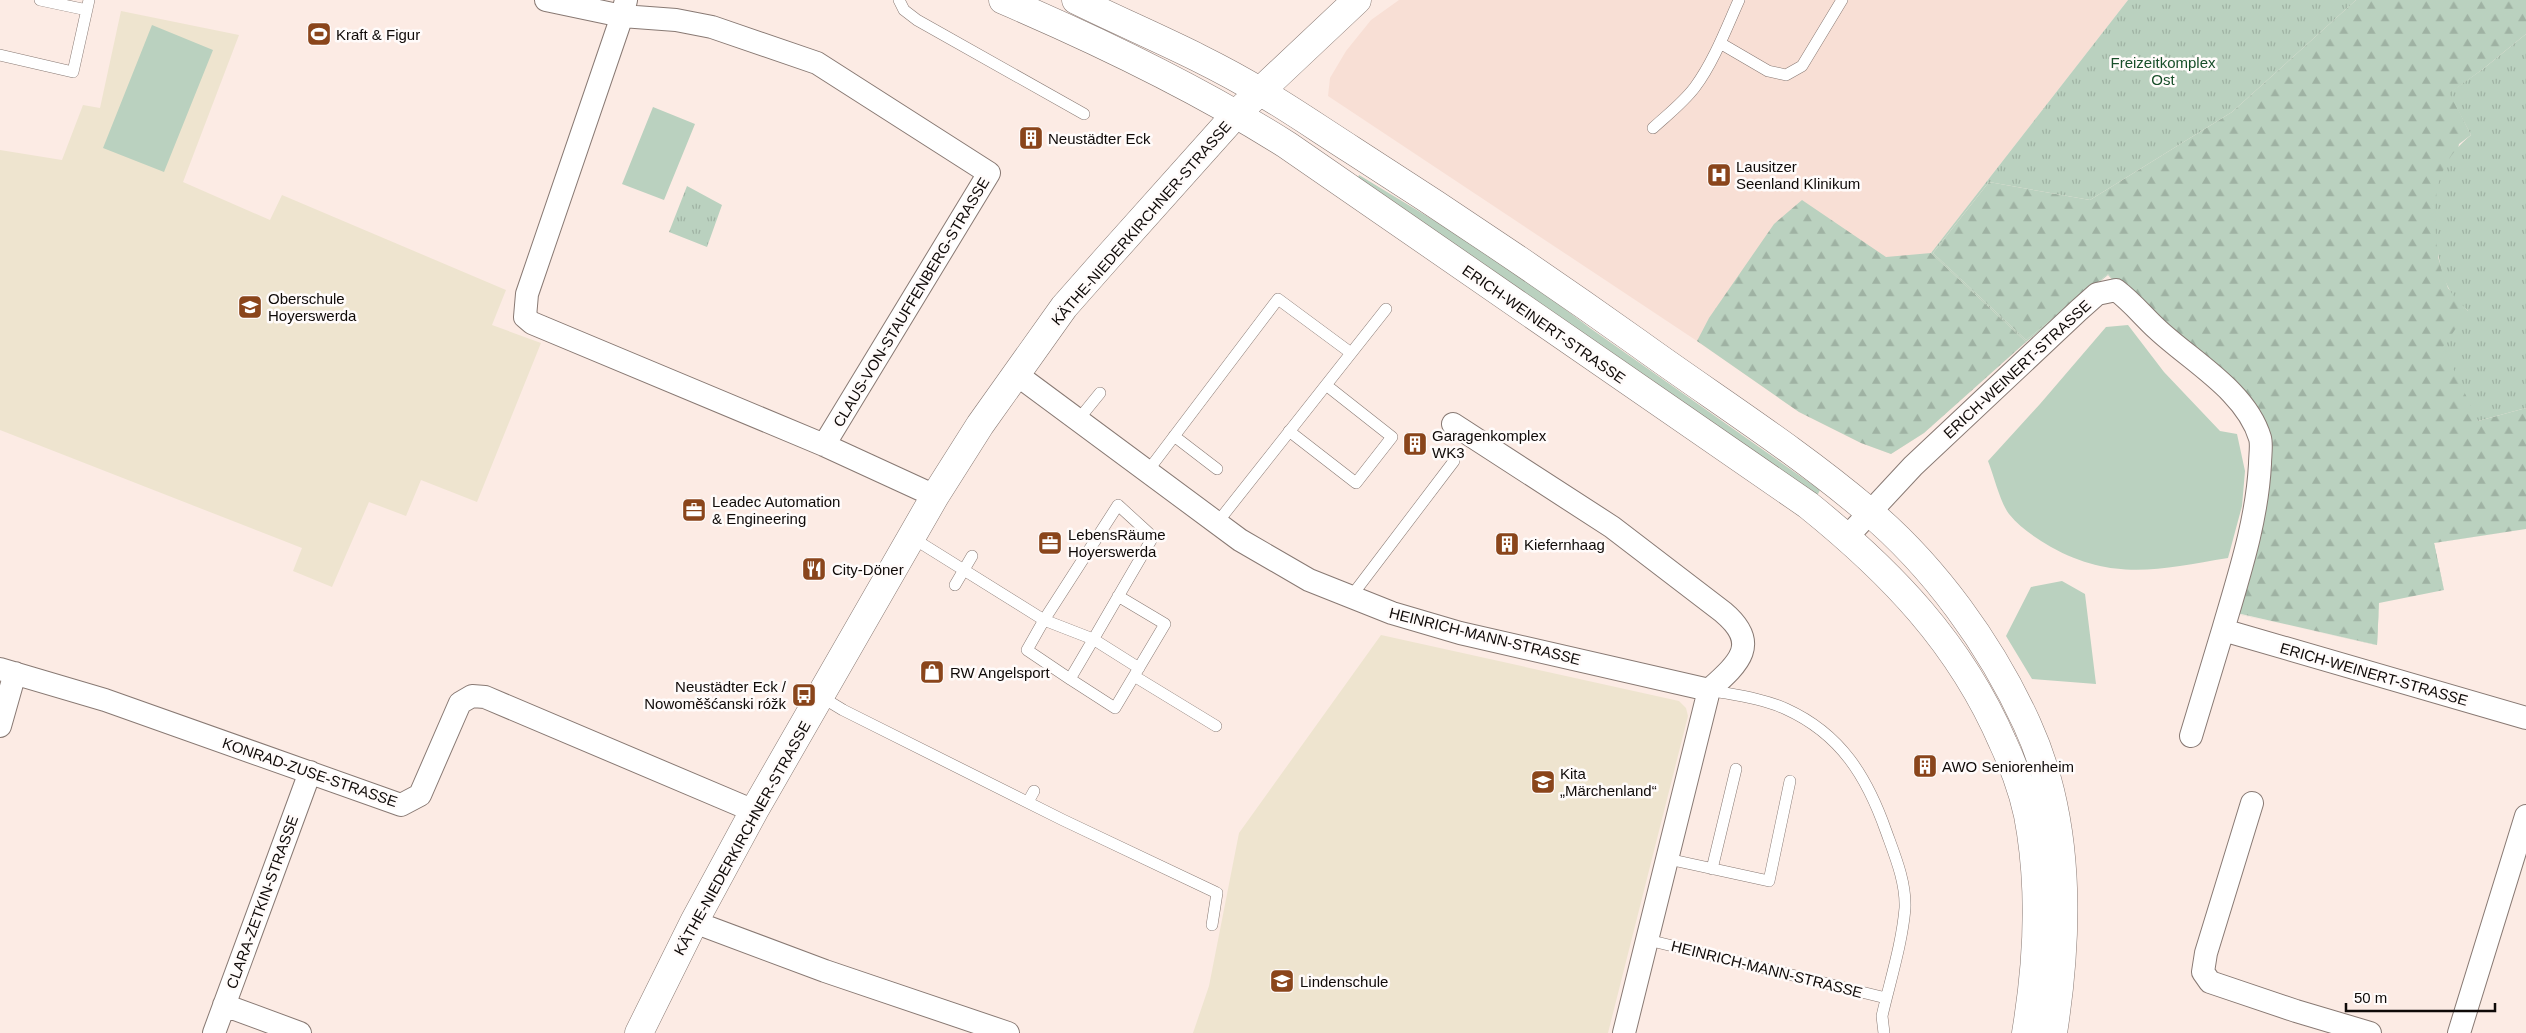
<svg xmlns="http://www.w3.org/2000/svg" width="2526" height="1033" font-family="Arial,sans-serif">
	<defs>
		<pattern id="forest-firs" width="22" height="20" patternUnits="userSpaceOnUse" patternTransform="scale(1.25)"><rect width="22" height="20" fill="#bad1bf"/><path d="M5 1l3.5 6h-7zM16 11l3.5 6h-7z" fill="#9fb2a3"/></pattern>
		<pattern id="park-tufts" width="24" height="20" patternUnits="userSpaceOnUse" patternTransform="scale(1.25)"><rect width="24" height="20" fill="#bad1bf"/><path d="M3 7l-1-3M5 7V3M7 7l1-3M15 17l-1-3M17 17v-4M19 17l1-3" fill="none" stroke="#9fb2a3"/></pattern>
	</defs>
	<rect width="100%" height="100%" fill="#fcebe4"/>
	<path fill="#eee4cf" d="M121,11L239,35L183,182L270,220L282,195L506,290L492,325L541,343L477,502L421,480L406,516L369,502L332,587L293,571L302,548L0,430V150L62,160L83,105L100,108Z
		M1381,635L1679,701L1686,708L1688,716L1608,1033H1193L1209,986L1239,833Z"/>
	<path fill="#f8dfd5" d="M1399,0H2128L1931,253L2026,342L1924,433L1891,454L1861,443L1799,412L1697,341L1328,96L1330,78L1346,51L1371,20Z"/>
	<path fill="#bad1bf" d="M152,25L213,50L164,172L103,148Z
		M653,107L695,124L664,200L622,184Z
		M1359,175L1501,261L1590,328L1820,490L1817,496L1357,180Z
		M2128,325L2164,372L2220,431L2237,434L2245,471L2242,506L2228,558C2161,569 2114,582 2051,547C2036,538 2020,528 2009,514C2000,502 1994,476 1988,461L2040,404L2106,327Z
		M2062,581L2085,594L2096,684L2032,679L2006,636L2031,587Z"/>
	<path fill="url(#forest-firs)" d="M2356,0H2526V34L2483,69L2450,93L2471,135L2459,144L2438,257L2448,288L2468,311L2478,421L2526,408V529L2434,543L2444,590L2379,603L2377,645L2228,611L2261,439L2156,329L2108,274L2026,340L1933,253L1989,182L2090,200L2232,112Z
		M1802,200L1886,257L1931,253L2026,342L1924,433L1891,454L1861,443L1799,412L1697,341L1709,318L1774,224Z"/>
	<path fill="url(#park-tufts)" d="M2128,0H2356L2232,112L2090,200L1989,182L1933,253L2026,340L2108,274L2261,439L2229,612L2376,645L2379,603L2444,590L2433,543L2526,529L2434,543L2444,590L2379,603L2377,645L2228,612L2261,439L2108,275L2026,342L1931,253Z
		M2526,34V408L2478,421L2443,347L2468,311C2461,303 2452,296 2448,287C2434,261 2430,197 2443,171C2449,156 2459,145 2471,135L2449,93L2483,69Z
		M687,186L722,205L707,247L669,232Z"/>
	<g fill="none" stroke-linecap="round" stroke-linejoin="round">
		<defs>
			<path id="service" d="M40,0L87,10
				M899,0L904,10L917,20L1084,114
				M1720,43L1768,71L1786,75L1802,66L1842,0
				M0,55L73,72L89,0
				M1653,128C1667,115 1683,103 1695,87C1714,61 1726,29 1739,0
				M1078,420L1100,393
				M1289,431L1356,483L1392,437L1326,385
				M1174,436L1217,469
				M1147,472L1278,299L1351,353
				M1217,523L1386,309
				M911,537L1044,620L1118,505L1153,537C1125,584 1098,632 1070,679L1027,650L1044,620L1093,639L1139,668
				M955,585L972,556
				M1350,598L1454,461
				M1134,676L1216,726
				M1070,679L1115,708L1165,624L1118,596
				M1709,690C1734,695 1762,698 1786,709C1841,734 1867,777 1886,831C1895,856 1906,882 1905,908C1902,944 1890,981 1882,1016L1884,1033
				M820,696L843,710L1063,820L1215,892L1217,893L1212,925
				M1028,802L1034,791
				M1668,859L1769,881L1790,781
				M1712,869L1736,769
				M1648,940L1886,998"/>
			<path id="minor" d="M546,0L622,16L527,294L525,317L532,323L824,445L935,496
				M626,0L622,16L676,20L712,27L817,63L989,173L824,445
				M1016,374L1240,540L1309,580L1392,613L1460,633L1709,690
				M1453,424L1612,527L1723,612C1761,644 1739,663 1709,690L1624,1033
				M1847,537L1913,466L2079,310L2097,294L2116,290C2132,302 2143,316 2157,329C2191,361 2246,391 2260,438C2262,445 2260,456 2260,464C2257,521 2239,575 2223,630L2526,718
				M0,669L105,700L401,805L420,795L460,703L472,696L485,697L754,811
				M0,726L15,673
				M2191,736L2223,630
				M2252,803L2206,953L2203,972L2210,982L2296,1011L2370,1033
				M694,922L825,971L1008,1033
				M224,1005L300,1033
				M214,1033L310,772
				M2459,1033L2526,816"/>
			<path id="tertiary" d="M1003,0C1101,42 1197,88 1287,145L1808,505C1891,572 1960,643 2003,743C2016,771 2027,802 2031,833C2041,899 2037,967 2026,1033
				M1076,0C1137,30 1202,56 1261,92C1292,110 1322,131 1352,150C1449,212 1544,276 1638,343C1714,398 1795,449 1867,510C1934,566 1991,645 2027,724C2071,820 2069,931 2053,1033
				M639,1033L694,922L754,811L935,496L980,425L1064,307L1109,256L1237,113L1357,0"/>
		</defs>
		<use href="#service" stroke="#887973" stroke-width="12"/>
		<use href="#minor" stroke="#887973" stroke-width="24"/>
		<use href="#tertiary" stroke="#887973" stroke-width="29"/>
		<use href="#service" stroke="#fff" stroke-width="11"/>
		<use href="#minor" stroke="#fff" stroke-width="22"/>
		<use href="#tertiary" stroke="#fff" stroke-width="28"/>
	</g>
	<defs>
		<symbol id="stadium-square" viewBox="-11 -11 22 22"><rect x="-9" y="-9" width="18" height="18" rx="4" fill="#8a451b" stroke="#fffbfa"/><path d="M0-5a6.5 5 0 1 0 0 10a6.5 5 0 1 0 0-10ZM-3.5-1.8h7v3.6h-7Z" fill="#fff"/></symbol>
		<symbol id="building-square" viewBox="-11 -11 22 22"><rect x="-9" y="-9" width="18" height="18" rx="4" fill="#8a451b" stroke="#fffbfa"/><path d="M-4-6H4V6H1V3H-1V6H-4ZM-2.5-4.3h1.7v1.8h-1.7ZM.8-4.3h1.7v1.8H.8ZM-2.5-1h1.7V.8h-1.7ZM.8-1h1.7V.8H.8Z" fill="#fff"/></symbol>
		<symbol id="hospital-square" viewBox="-11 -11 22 22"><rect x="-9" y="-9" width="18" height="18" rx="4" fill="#8a451b" stroke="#fffbfa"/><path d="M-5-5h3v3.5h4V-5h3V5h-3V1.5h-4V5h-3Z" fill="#fff"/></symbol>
		<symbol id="school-square" viewBox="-11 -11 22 22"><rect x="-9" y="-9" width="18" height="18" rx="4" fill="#8a451b" stroke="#fffbfa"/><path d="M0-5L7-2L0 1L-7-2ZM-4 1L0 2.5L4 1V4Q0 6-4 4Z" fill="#fff"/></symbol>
		<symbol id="office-square" viewBox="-11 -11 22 22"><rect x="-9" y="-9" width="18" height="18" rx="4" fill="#8a451b" stroke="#fffbfa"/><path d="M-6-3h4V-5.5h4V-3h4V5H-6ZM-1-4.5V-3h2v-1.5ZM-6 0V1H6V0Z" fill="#fff"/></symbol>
		<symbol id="restaurant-square" viewBox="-11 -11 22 22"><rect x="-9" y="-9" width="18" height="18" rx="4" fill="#8a451b" stroke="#fffbfa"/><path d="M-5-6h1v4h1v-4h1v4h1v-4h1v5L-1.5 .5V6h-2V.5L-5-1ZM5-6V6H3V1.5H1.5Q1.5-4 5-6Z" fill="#fff"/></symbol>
		<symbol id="shop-square" viewBox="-11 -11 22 22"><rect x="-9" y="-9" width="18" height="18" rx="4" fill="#8a451b" stroke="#fffbfa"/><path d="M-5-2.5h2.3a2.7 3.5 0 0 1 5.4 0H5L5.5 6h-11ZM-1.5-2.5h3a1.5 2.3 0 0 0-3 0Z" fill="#fff"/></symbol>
		<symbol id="bus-square" viewBox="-11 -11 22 22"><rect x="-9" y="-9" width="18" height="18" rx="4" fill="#8a451b" stroke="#fffbfa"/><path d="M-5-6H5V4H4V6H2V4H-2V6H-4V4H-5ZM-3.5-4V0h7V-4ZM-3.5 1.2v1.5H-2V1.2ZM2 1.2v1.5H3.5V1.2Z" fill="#fff"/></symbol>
	</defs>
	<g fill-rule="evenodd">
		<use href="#stadium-square" x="305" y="20" width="28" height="28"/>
		<use href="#building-square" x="1017" y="124" width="28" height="28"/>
		<use href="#hospital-square" x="1705" y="161" width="28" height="28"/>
		<use href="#school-square" x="236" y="293" width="28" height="28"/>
		<use href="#building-square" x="1401" y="430" width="28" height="28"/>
		<use href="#office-square" x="680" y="496" width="28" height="28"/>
		<use href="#office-square" x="1036" y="529" width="28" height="28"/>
		<use href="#building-square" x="1493" y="530" width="28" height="28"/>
		<use href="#restaurant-square" x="800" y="555" width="28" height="28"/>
		<use href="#shop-square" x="918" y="658" width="28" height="28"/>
		<use href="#bus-square" x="790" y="681" width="28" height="28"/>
		<use href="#building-square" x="1911" y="752" width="28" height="28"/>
		<use href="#school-square" x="1529" y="768" width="28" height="28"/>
		<use href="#school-square" x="1268" y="967" width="28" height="28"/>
	</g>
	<g text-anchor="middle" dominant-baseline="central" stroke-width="5" stroke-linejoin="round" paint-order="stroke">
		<g font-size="15" fill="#0f0a08" stroke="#fffbfa" text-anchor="start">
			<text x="336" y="34">Kraft &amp; Figur</text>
			<text x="1048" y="138">Neustädter Eck</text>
			<text x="1736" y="166">Lausitzer<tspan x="1736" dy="17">Seenland Klinikum</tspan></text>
			<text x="268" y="298">Oberschule<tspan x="268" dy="17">Hoyerswerda</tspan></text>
			<text x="1432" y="435">Garagenkomplex<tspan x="1432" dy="17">WK3</tspan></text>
			<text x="712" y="501">Leadec Automation<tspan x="712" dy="17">&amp; Engineering</tspan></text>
			<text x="1068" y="534">LebensRäume<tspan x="1068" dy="17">Hoyerswerda</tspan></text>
			<text x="1524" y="544">Kiefernhaag</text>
			<text x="832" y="569">City-Döner</text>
			<text x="950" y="672">RW Angelsport</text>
			<text x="786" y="686" text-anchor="end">Neustädter Eck /<tspan x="786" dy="17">Nowoměšćanski róžk</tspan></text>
			<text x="1942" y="766">AWO Seniorenheim</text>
			<text x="1560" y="773">Kita<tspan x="1560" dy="17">„Märchenland“</tspan></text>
			<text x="1300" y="981">Lindenschule</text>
		</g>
		<g font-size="15" fill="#184f2a" stroke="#fffbfa">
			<text x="2163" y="62">Freizeitkomplex<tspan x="2163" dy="17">Ost</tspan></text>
		</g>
		<g font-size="15" fill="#0f0a08" stroke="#fffbfa">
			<text transform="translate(1141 223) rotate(-49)">KÄTHE-NIEDERKIRCHNER-STRASSE</text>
			<text transform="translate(911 302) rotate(-59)">CLAUS-VON-STAUFFENBERG-STRASSE</text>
			<text transform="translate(1544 324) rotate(35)">ERICH-WEINERT-STRASSE</text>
			<text transform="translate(2017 369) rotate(-43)">ERICH-WEINERT-STRASSE</text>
			<text transform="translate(1485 636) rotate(14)">HEINRICH-MANN-STRASSE</text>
			<text transform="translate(2374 674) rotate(16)">ERICH-WEINERT-STRASSE</text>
			<text transform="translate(310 772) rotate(19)">KONRAD-ZUSE-STRASSE</text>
			<text transform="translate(742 838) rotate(-61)">KÄTHE-NIEDERKIRCHNER-STRASSE</text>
			<text transform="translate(262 902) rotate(-70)">CLARA-ZETKIN-STRASSE</text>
			<text transform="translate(1767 969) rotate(14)">HEINRICH-MANN-STRASSE</text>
		</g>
	</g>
	<path d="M2346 1003v8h149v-8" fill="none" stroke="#0f0a08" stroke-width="2.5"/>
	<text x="2354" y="1003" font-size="15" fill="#0f0a08" stroke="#fffbfa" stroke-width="4" paint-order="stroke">50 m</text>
</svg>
